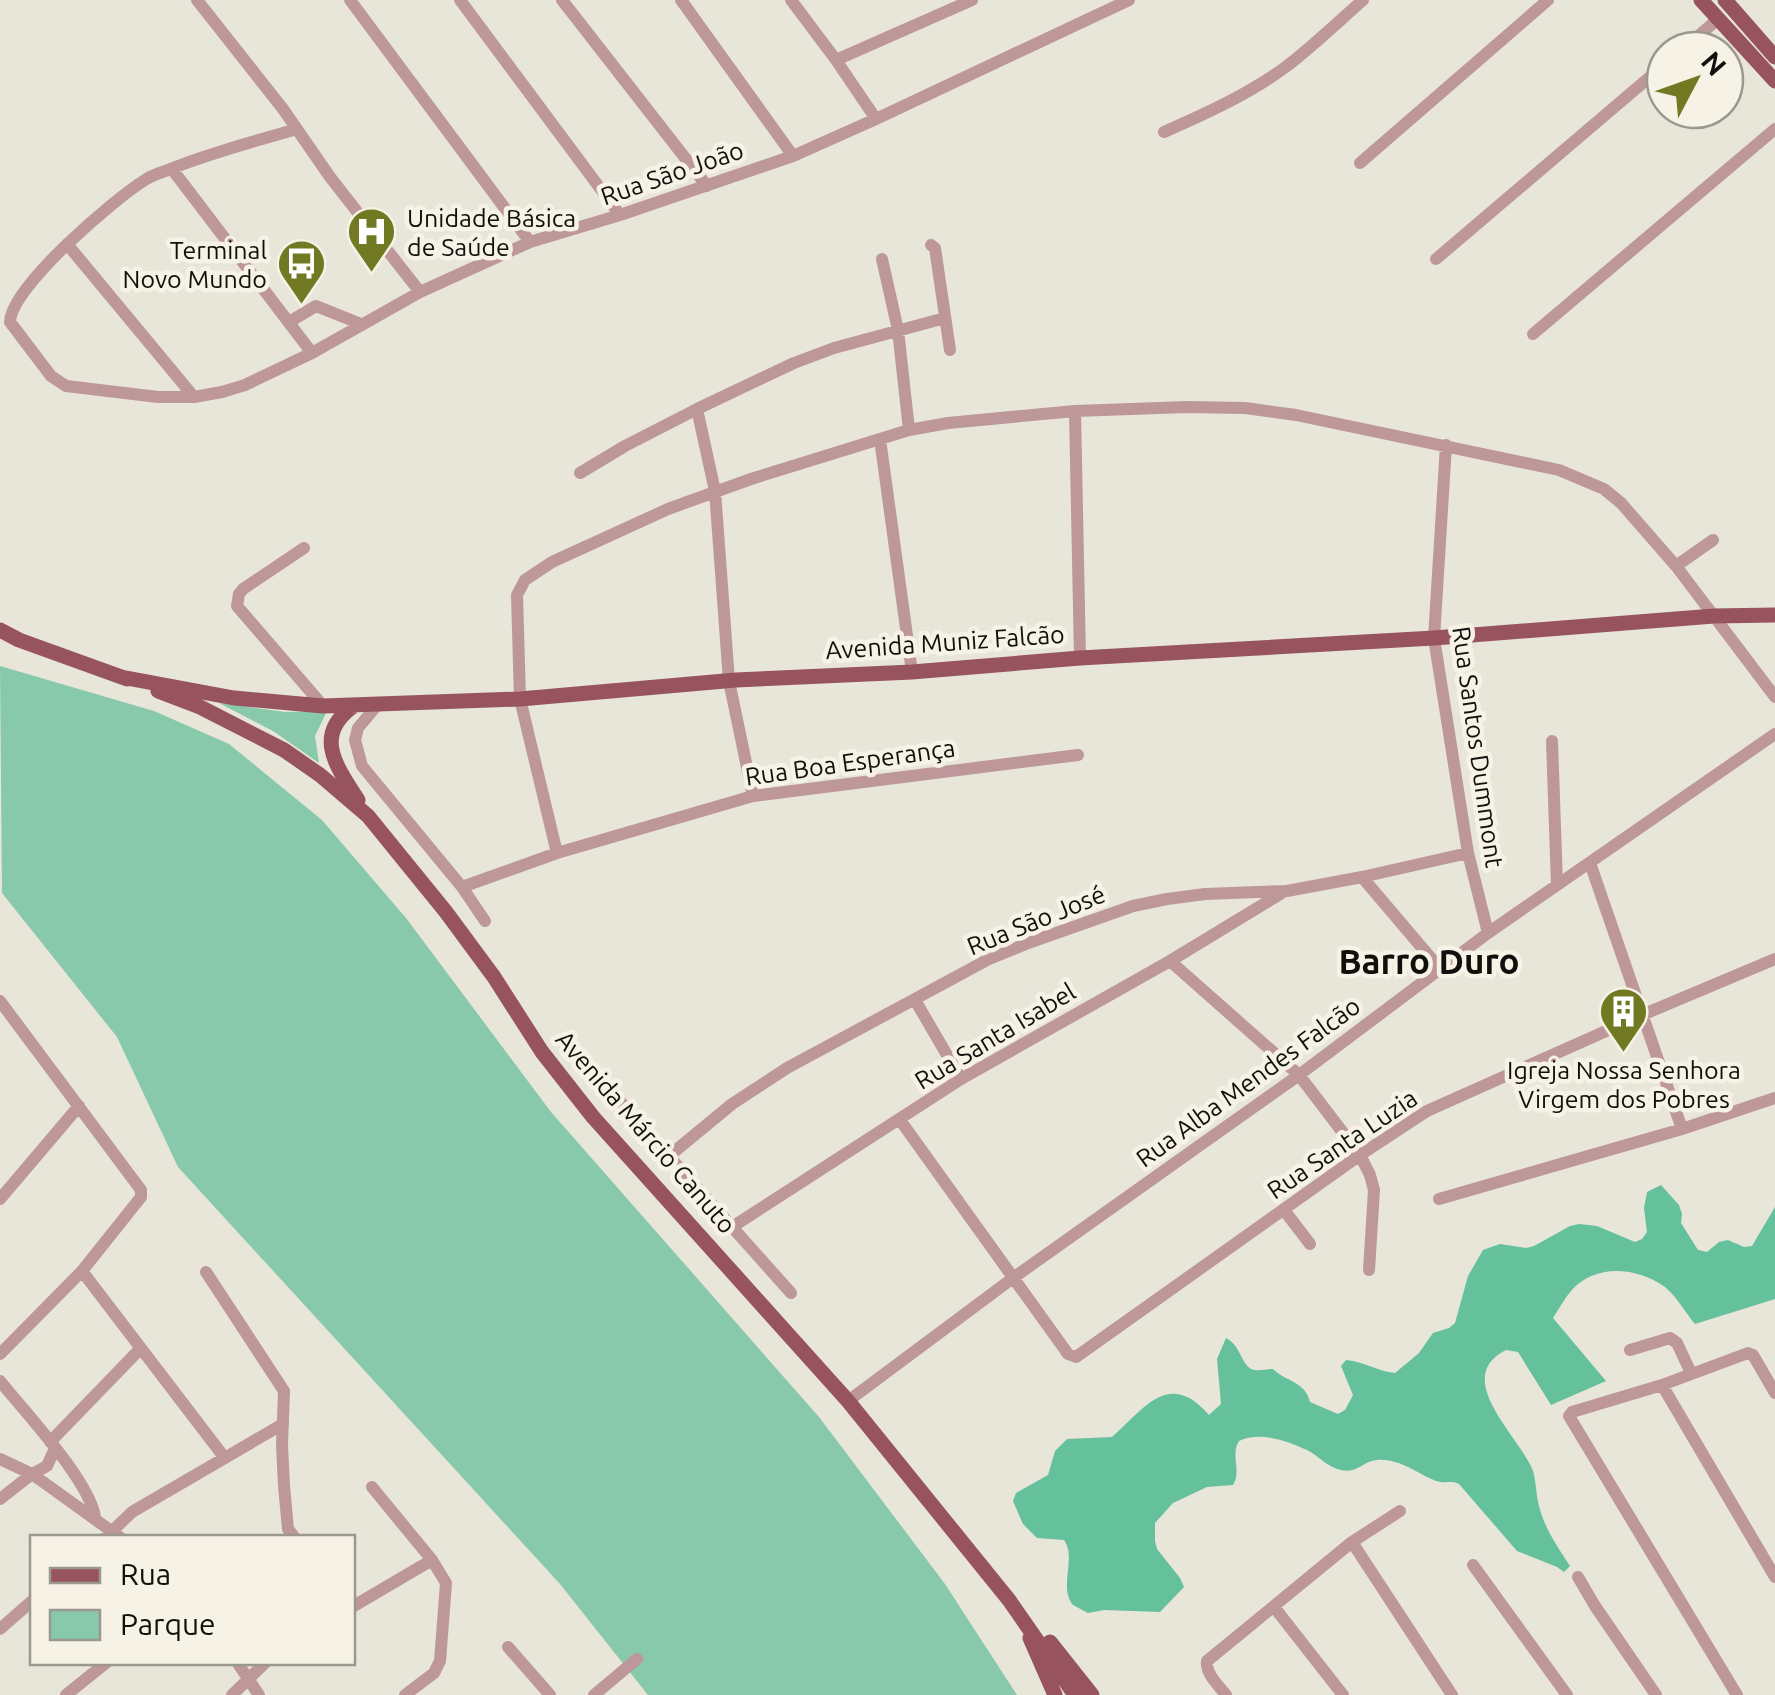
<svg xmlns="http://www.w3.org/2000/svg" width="1775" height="1695" font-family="Ubuntu,sans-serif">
	<rect width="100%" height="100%" fill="#e8e5d9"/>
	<path fill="#88c9ac" d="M0,666L154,711L229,744L322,820L406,918L551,1112L819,1417L945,1584L1017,1695H648L560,1584L178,1167L117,1037L2,893Z
		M219,703L285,712L327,711L315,736L319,763L273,731Z"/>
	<path fill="#64c19b" d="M1661,1185L1679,1205L1682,1214L1681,1223L1698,1250L1707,1252L1719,1242L1728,1240L1744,1247L1752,1246L1775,1207V1299L1695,1324C1685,1312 1677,1297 1665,1287C1637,1267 1595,1263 1571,1291C1564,1299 1559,1309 1553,1318L1606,1381L1551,1405L1518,1352L1506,1350C1450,1378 1521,1438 1533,1471C1536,1481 1536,1492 1538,1502C1543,1526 1557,1546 1570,1566L1564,1572L1557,1567L1517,1551L1459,1484C1451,1480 1445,1484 1436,1481C1417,1474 1400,1458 1377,1460C1363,1461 1357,1474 1341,1470C1327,1467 1319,1456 1307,1450C1287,1441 1260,1431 1239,1441C1230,1455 1242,1471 1233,1485L1207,1487L1173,1503L1155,1523V1541L1157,1549L1180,1578L1184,1587L1160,1612L1104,1610L1088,1613C1086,1612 1075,1606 1073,1605C1058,1587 1077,1558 1064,1540L1037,1538L1023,1524L1013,1501L1016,1493L1048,1475L1055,1451L1067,1439L1112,1437C1145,1408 1169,1369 1209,1415L1221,1404L1217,1359L1226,1338C1242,1346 1241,1368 1255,1370C1261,1371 1267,1369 1273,1369C1286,1382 1305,1381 1310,1402L1338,1414L1345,1410L1353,1395L1341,1366L1346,1360C1365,1362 1377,1371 1395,1373L1419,1353L1433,1333L1449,1328L1455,1323L1468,1276L1483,1250L1500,1244L1526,1248L1534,1246L1570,1226L1579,1224L1597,1226L1635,1242L1642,1239L1647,1232L1644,1208L1647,1192Z"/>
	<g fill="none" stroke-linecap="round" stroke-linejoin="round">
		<path stroke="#be979b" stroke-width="12" d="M197,0L283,109L330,177L420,292
			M350,0L530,242
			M460,0L620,215
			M562,0L707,186
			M681,0L793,156
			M791,0L836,60L876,119
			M1682,50L1718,19
			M836,60L972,0
			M297,129C255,141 213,152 173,168C164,172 153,174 145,180C114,199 11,287 10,322L51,376L66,386L158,397H194L222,392L245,385L312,353L420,292L530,242L620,215L793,156L876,119L1129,0
			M1164,132C1207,113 1249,94 1287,66C1313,46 1338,22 1363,0
			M1360,163L1548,0
			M172,169L312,353
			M67,244L194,397
			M931,245L935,248L950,350
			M882,259L898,330L909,430
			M1436,259L1665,64
			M289,322L316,306L361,324
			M1533,334L1775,129
			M697,409L715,491L729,681L753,796
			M1075,411L1080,658
			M880,439L912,672
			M1446,445L1434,638L1468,853L1488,933
			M580,473L625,446L697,409L794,363L834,348L945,318
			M304,548L243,589L239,594L237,606L323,706
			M1676,566L1713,540
			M379,703L358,728L355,740L362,766L462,887L485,921
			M1552,741L1557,885
			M557,853L520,699L517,595L525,580L552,562L668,509L751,479L909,430L948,423L1075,411L1187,407L1245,408L1296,415L1559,470L1604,489L1621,503L1676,566L1775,697
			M1590,863L1682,1129
			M1362,877L1441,970
			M462,887L557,853L753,796L1078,755
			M1170,961L1299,1075L1360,1155L1370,1175L1374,1190L1369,1270
			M915,1000L961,1079
			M0,1001L135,1182L141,1190V1197L82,1271L0,1354
			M617,1098L791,1293
			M900,1120L1068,1354L1076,1357L1360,1155L1427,1111L1642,1015L1775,959
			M669,1156L732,1104L787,1068L989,959L1031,942L1133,906L1167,899L1205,894L1287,891L1362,877L1468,853
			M0,1199L79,1106
			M1439,1199L1682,1129L1775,1098
			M1284,1210L1310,1244
			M732,1227L961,1079L1170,961L1285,891
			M82,1271L224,1457
			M206,1272L284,1391L282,1445L284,1486L288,1529L295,1538
			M1630,1350L1670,1338L1677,1343L1691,1373
			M0,1381C25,1412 89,1480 95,1517
			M1662,1385L1775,1577
			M848,1401L1013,1278L1299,1075L1488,933L1775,734
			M50,1442L141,1348
			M0,1459L32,1474L121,1538
			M372,1487L432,1560L446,1583L440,1661L434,1673L405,1695
			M0,1499L32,1474L47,1466L55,1448
			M105,1538L132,1512L283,1424
			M1352,1542L1452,1695
			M1473,1565L1567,1695
			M1578,1577L1595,1606L1656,1695
			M352,1607L432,1560
			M1274,1607L1343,1695
			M0,1629L32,1601
			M508,1647L550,1695
			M237,1662L259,1695
			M66,1695L107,1662
			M232,1695L266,1662
			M594,1695L637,1659
			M1226,1695C1219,1686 1205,1673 1207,1661L1352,1542L1400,1511
			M1737,1695L1569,1416L1572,1412L1662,1385L1748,1353L1753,1355L1775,1393"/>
		<path stroke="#98545e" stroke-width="15" d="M1701,0L1775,81
			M1725,0L1775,57
			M0,630L19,640L127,679
			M121,677L234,698L323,706L520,699L736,680L912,672L1080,658L1434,638L1714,616L1775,615
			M158,691L200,707L284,750L320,775L368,816L446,912L494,977L542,1052L593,1117L848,1401L1009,1600L1075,1695
			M355,705C312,734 336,766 358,800
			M1030,1638L1055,1695
			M1050,1642L1092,1695"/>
	</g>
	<defs>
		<symbol id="hospital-pin" viewBox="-11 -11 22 30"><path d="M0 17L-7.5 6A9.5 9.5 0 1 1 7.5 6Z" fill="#717923" stroke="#f6f2e6"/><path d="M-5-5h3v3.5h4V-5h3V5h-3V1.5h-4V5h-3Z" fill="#fff"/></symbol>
		<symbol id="bus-pin" viewBox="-11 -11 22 30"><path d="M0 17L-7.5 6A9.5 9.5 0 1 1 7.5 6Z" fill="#717923" stroke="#f6f2e6"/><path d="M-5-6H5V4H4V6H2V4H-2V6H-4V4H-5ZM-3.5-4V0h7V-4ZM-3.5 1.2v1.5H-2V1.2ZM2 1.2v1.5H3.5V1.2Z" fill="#fff"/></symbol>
		<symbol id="building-pin" viewBox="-11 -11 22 30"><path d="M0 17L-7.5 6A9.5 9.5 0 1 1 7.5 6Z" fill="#717923" stroke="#f6f2e6"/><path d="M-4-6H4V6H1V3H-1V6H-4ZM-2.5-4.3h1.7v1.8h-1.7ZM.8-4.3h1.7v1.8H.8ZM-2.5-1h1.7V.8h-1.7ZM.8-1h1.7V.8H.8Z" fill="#fff"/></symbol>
	</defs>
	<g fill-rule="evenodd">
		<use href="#hospital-pin" x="344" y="204" width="55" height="75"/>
		<use href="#bus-pin" x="274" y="236" width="55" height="75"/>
		<use href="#building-pin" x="1596" y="984" width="55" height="75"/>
	</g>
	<g text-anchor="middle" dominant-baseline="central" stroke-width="9" stroke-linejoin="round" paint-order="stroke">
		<g font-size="25" fill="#11100c" stroke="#f6f2e6">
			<text transform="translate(672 173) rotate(-19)">Rua São João</text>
			<text transform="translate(945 642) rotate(-4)">Avenida Muniz Falcão</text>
			<text transform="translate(1478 747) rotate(82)">Rua Santos Dummont</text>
			<text transform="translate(850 762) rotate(-8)">Rua Boa Esperança</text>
			<text transform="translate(1036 920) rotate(-22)">Rua São José</text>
			<text transform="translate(995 1036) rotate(-31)">Rua Santa Isabel</text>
			<text transform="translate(1248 1082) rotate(-36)">Rua Alba Mendes Falcão</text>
			<text transform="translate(646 1132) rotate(49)">Avenida Márcio Canuto</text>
			<text transform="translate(1342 1144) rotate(-34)">Rua Santa Luzia</text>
		</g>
		<g font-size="25" fill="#11100c" stroke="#f6f2e6" text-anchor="start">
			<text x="407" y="218">Unidade Básica<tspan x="407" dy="29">de Saúde</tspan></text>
			<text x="267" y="250" text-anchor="end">Terminal<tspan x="267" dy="29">Novo Mundo</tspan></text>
			<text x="1624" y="1070" text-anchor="middle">Igreja Nossa Senhora<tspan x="1624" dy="29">Virgem dos Pobres</tspan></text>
		</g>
		<g font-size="35" font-weight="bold" fill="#11100c" stroke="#f6f2e6">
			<text x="1429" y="961">Barro Duro</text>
		</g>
	</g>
	<rect x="30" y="1535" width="325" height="130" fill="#f6f2e6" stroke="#9a988f" stroke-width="2.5"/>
	<rect x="50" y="1568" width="50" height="15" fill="#98545e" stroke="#9a988f" stroke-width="2.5"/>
	<text x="120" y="1585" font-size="30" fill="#11100c">Rua</text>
	<rect x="50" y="1610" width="50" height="30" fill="#88c9ac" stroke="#9a988f" stroke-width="2.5"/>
	<text x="120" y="1635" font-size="30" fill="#11100c">Parque</text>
	<g transform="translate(1695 80) rotate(49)"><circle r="48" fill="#f6f2e6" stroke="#9a988f" stroke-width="2.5"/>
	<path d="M0-8L18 38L0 25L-18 38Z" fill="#717923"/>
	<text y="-15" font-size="28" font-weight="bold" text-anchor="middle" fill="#11100c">N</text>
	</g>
</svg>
